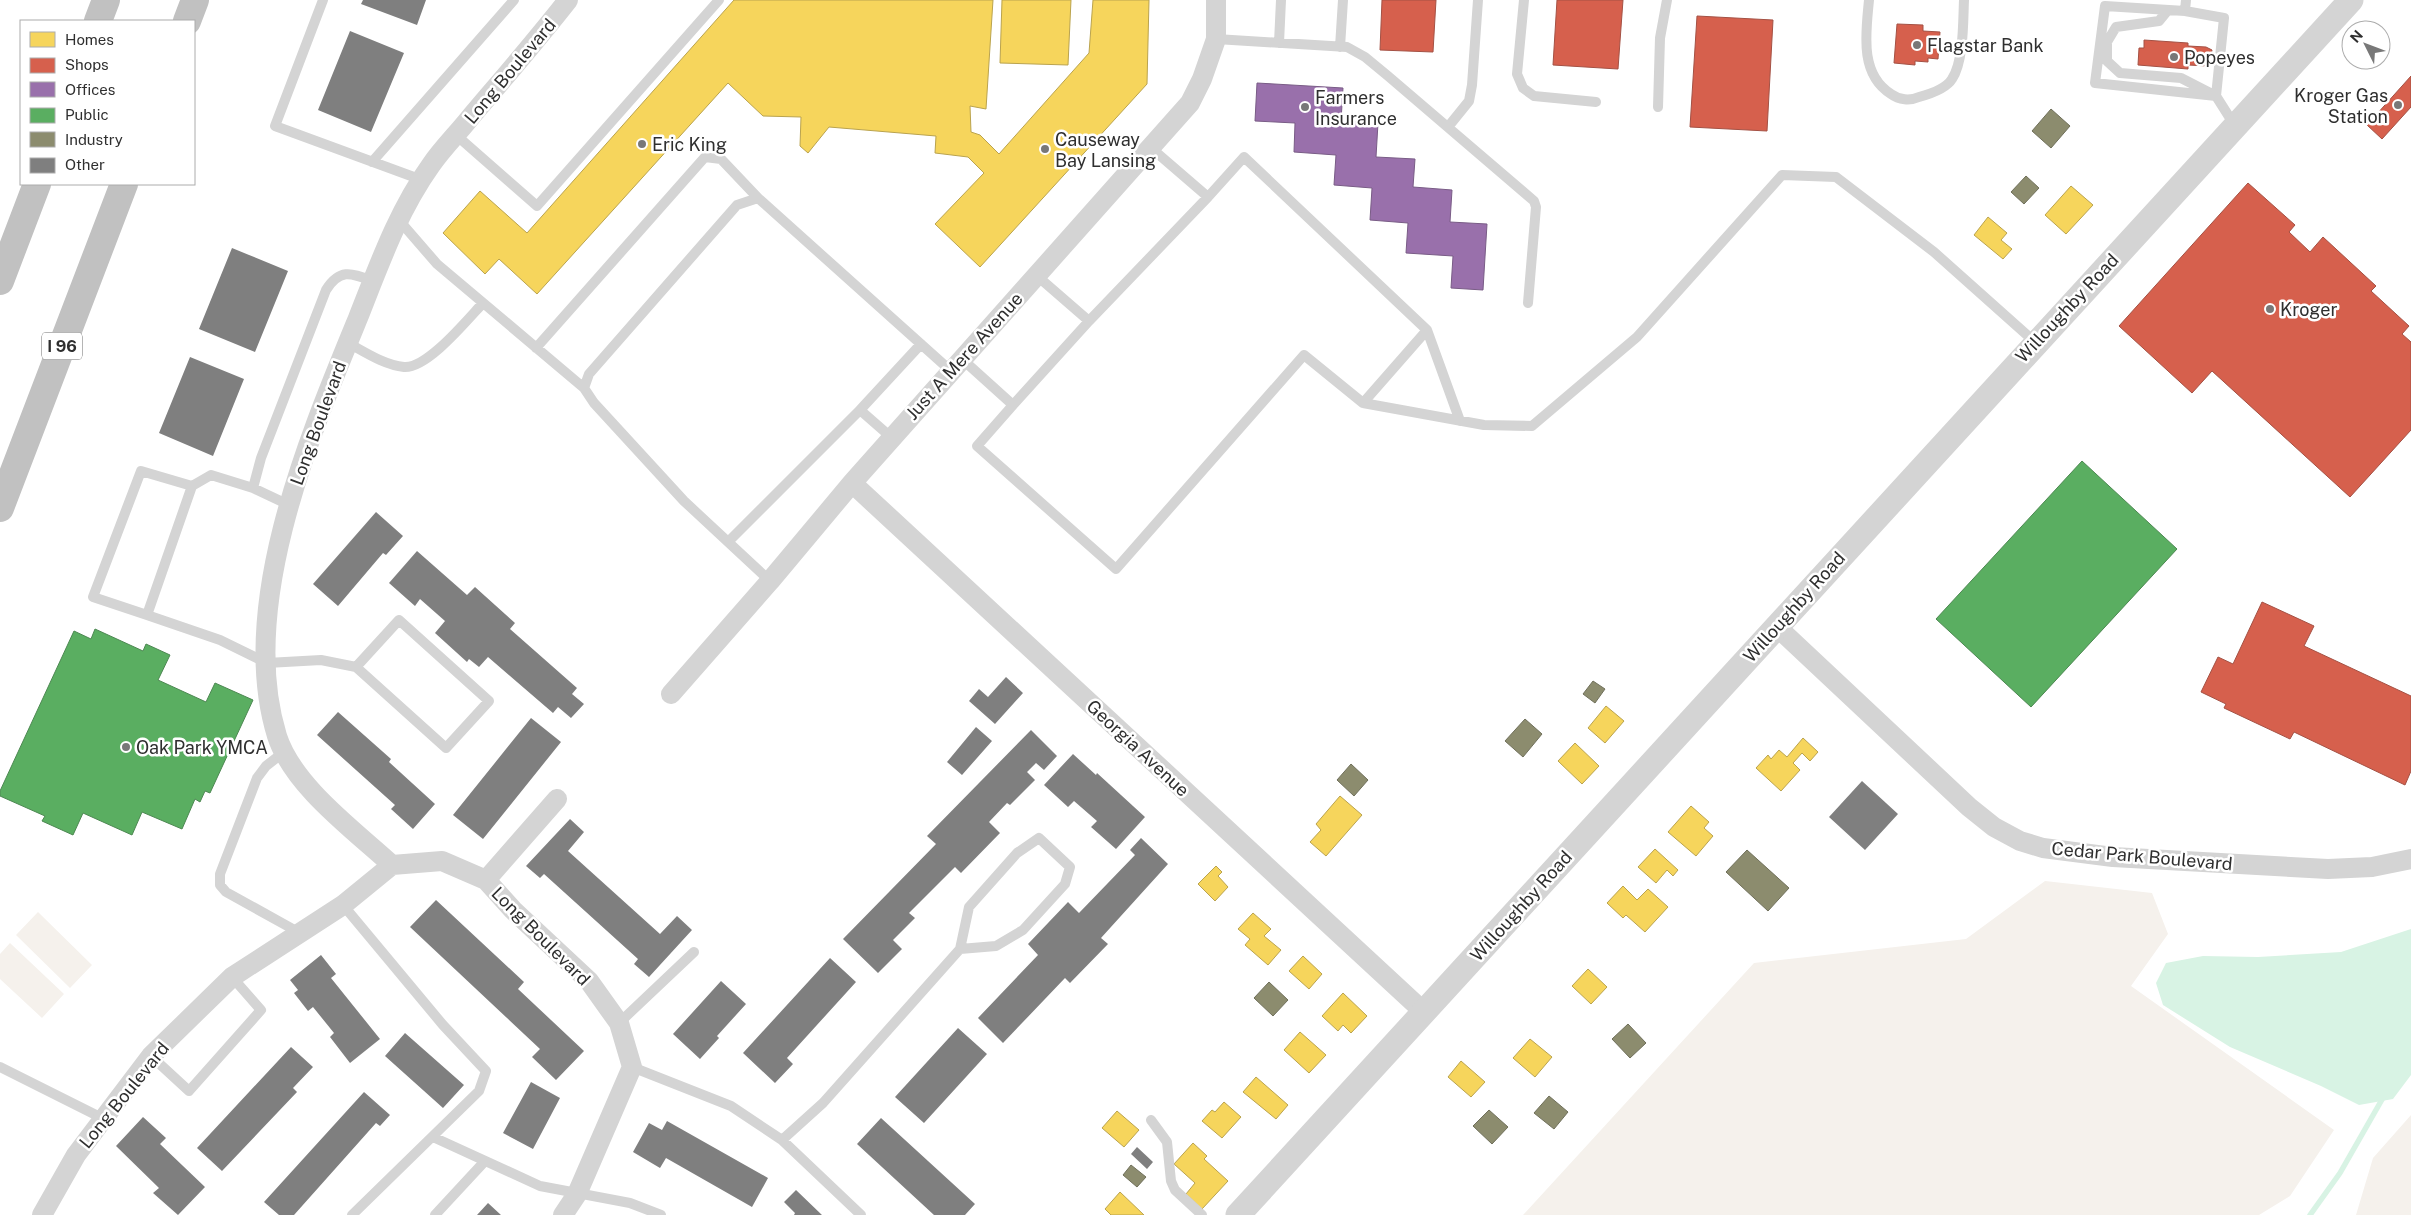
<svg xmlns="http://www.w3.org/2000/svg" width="2411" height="1215" font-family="'Public Sans',sans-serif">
	<rect width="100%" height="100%" fill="#fff"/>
	<path fill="#f5f1ec" d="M2045,881L2152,893L2168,934L2131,986L2334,1130L2290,1196L2259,1215H1523L1754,963L1966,939Z
		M38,912L92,965L70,988L16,935Z
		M10,943L64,994L42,1018L0,979V954Z
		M2411,1115V1215H2356L2373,1158Z"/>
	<path fill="#d8f3e4" d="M2411,929V1075L2393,1099L2359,1105L2321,1086L2230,1047L2163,1005L2156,983L2166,963L2203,956L2258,957L2341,952Z"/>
	<path fill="#f6d55c" stroke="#baa34e" d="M734,0H993L986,109L970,106L971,132L980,135L999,154L1089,53L1093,0H1149L1147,84L980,267L935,224L984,173L968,157L935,153L936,136L829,127L808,153L800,146L801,117L763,116L728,83L537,294L499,259L485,274L443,233L480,191L527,233Z
		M1002,0H1071L1068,65L1000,63Z
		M2071,186L2093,205L2066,234L2045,215Z
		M1988,217L2007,233L2001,240L2012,249L2003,259L1974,235Z
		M1606,706L1624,721L1605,743L1588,728Z
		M1803,738L1818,752L1810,761L1802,753L1793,763L1800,770L1781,791L1756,768L1768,755L1771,759L1779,750L1787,757Z
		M1575,743L1599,766L1582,784L1558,761Z
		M1340,796L1362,815L1326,856L1310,842L1321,830L1316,824Z
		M1691,806L1709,822L1704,828L1713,836L1696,856L1668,832Z
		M1655,849L1678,870L1673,876L1667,870L1656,883L1638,867Z
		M1216,866L1222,872L1218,876L1228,887L1215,901L1198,884Z
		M1623,886L1637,900L1648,889L1668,907L1645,932L1626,915L1623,918L1607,903Z
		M1253,913L1271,929L1264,936L1281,950L1268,965L1245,945L1250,939L1238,929Z
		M1303,956L1322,974L1309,989L1289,971Z
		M1588,969L1607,987L1591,1004L1572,986Z
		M1343,993L1367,1016L1351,1033L1343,1025L1338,1031L1322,1016Z
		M1300,1032L1326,1055L1309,1073L1284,1050Z
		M1530,1039L1552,1057L1535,1077L1513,1058Z
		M1461,1061L1485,1082L1471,1097L1448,1077Z
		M1256,1077L1288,1105L1276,1119L1243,1092Z
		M1224,1102L1241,1117L1222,1138L1202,1121L1212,1110L1215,1112Z
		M1117,1111L1139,1130L1124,1147L1102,1128Z
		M1193,1143L1207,1156L1204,1159L1228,1181L1202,1209L1186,1194L1195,1183L1174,1164Z
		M1120,1192L1144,1215H1111L1105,1209Z"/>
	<path fill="#d6604d" stroke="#a45144" d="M1382,0H1436L1433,52L1380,50Z
		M1557,0H1623L1618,69L1553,65Z
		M1697,16L1773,20L1767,131L1690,127Z
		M1897,24L1923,25V31L1940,32L1938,59L1928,58V62L1915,61V65L1894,63Z
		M2144,40L2188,43V46L2206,47L2212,50L2209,66L2188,65V69L2138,65L2139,48H2144Z
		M2411,76V107L2382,139L2367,125Z
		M2248,183L2295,225L2289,232L2310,252L2323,237L2376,286L2371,291L2409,326L2402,334L2411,342V430L2350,497L2212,371L2192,393L2119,326Z
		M2262,602L2314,626L2304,646L2411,696V771L2405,785L2294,732L2290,739L2224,708L2226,704L2201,692L2218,657L2233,664Z"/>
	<path fill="#9970ab" stroke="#795c86" d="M1257,83L1343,88L1341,121L1378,123L1376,157L1415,159L1413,187L1452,190L1450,222L1487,224L1483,290L1451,288L1453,256L1406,253L1408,223L1370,220L1372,188L1334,185L1336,155L1294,152L1295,123L1255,121Z"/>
	<path fill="#5aae61" stroke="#4d8852" d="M2082,461L2177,549L2031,707L1936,619Z
		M95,629L143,651L146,644L170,655L158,680L206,702L215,683L253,700L210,793L205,791L200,802L195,799L182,829L142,812L132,835L83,813L73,835L42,821L45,816L0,796V791L74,631L91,639Z"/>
	<path fill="#8c8c6e" stroke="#70705b" d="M2051,109L2070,126L2051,148L2032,131Z
		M2026,176L2039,188L2024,204L2011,192Z
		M1593,681L1605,689L1595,703L1583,694Z
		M1525,719L1542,734L1523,757L1505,741Z
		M1351,764L1368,780L1354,796L1337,780Z
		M1747,850L1789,888L1768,911L1726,872Z
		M1269,982L1288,1000L1273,1016L1254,998Z
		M1628,1024L1646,1043L1630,1058L1612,1039Z
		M1549,1096L1568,1112L1554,1129L1534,1113Z
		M1489,1110L1508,1127L1492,1144L1473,1126Z
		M1131,1165L1146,1177L1137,1187L1123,1175Z"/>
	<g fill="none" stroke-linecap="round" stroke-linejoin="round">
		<path stroke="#d8f3e4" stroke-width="5.5" d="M2310,1215L2340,1173L2384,1096"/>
	</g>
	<path fill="#7f7f7f" d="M363,0H426L417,25L361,4Z
		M350,31L404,53L371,132L318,110Z
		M232,248L288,271L255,352L199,329Z
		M190,357L244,379L213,456L159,433Z
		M376,512L403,536L386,555L383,553L338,606L313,584Z
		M417,551L467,595L475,587L515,623L510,629L577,688L572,694L584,704L571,718L558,707L553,713L488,657L479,667L469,659L467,662L435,633L445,621L420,599L415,606L389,583Z
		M1006,677L1023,693L995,724L969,701L979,689L988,697Z
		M338,712L391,759L389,762L435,804L413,829L391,809L395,805L317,735Z
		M531,718L561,742L483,839L453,815Z
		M976,727L992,741L962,775L947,762Z
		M1031,730L1057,756L1044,770L1036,763L1027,772L1035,780L1010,805L1007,803L989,822L1000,833L961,873L955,867L909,913L915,918L893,940L902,949L878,973L843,939L936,844L927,836Z
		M1073,754L1096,775L1097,773L1145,817L1116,849L1091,827L1097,821L1074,801L1068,807L1044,785Z
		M1862,781L1898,814L1865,850L1829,817Z
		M570,819L584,832L568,851L660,934L677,916L692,930L649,977L634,964L638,959L544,874L540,878L526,866Z
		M1141,838L1168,864L1101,938L1108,944L1070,983L1065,978L1003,1043L978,1018L1038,955L1028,944L1068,902L1079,913L1135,855L1130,850Z
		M436,900L524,982L518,989L584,1051L556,1080L532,1057L540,1049L410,927Z
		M321,955L336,974L331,978L380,1039L350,1063L330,1037L334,1033L313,1007L308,1011L294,993L298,990L290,980Z
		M830,958L856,982L787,1058L793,1064L775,1083L743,1053Z
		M721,981L746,1004L717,1036L719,1038L700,1059L673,1034Z
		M958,1028L987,1054L924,1123L895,1097Z
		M405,1033L464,1085L443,1108L385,1056Z
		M291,1047L313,1067L293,1088L297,1092L222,1171L197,1148Z
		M531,1082L560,1098L533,1149L503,1133Z
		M364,1092L390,1115L380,1126L376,1123L294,1215H279L264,1202Z
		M143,1117L166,1138L160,1144L205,1187L178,1215L153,1193L159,1188L116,1146Z
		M881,1118L975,1204L965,1215H934L857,1144Z
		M667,1121L768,1178L752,1207L666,1158L660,1168L633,1152L649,1123L662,1130Z
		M1137,1147L1153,1162L1147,1169L1131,1154Z
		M796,1190L822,1215H794L795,1213L784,1202Z
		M488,1203L501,1215H477Z"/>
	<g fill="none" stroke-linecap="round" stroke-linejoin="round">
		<path stroke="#d4d4d4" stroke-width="10" d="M323,0L275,126L422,180
			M1524,0L1517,74L1523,88L1534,96L1596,102
			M1869,0C1866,32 1859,74 1891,94C1899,100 1910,101 1919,97C1930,94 1946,89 1952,79C1964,61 1963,21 1964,0
			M2105,6L2185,11L2224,18L2216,96L2095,83Z
			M2168,10L2159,21L2116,27L2107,42V61L2120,73L2181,78L2216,96L2235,126
			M2185,11L2186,0
			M1216,39L1347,47L1365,57L1388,76L1534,201L1536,207L1528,303
			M1279,43L1281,0
			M1340,47L1343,0
			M1658,107L1660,38L1667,0
			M1448,127L1469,101L1472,85L1478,0
			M456,135L537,206L719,0
			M372,162L514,0
			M398,219L437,264L584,388
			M1089,321L1208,197
			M1427,330L1460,421
			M348,343C365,352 384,365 404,367C427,369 467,320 483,303
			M536,348L705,157L721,159L758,198
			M962,359L1013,405L977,446L1116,569L1304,355L1363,403L1427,330L1244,157L1208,197L1150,147
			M1363,403L1484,425L1532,426L1637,337L1782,175L1836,177L1934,252L2036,343
			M1013,405L1089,321L1036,275
			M892,438L860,410L921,344
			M253,488L261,458L326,290C340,268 351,273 373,281
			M289,505L253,488L211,475L192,486L147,615L220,640L267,663L321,660L356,667L446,748L489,701L399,620L356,667
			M728,542L860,410
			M770,581L684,501L594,403L584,388L589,374L737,205L758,198L951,371
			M147,615L93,597L141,471L192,486
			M284,752L266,766L257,778L220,874V885L226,892L300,933
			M343,905L443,1025L486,1071L479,1091L352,1215
			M619,1023L694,952
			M151,1056L189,1091L261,1010L232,977
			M0,1067L104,1119
			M632,1067L731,1106L782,1140L861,1215
			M1151,1120L1167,1142L1171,1181L1175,1190L1202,1215
			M433,1137L540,1186L630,1203L661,1215
			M782,1140L823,1103L960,949L996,946L1023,930L1065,884L1070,867L1039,838L1017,853L969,907L960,949
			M435,1215L485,1161"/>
		<path stroke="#d4d4d4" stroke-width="20" d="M852,483L1424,1012
			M1776,626L1969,807L1994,827L2020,841L2043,848L2113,857L2328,869L2372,867L2411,859
			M671,694L770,581L852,483L1190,103L1202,79L1216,39V0
			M392,865C354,830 293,786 277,736C237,607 309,437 358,318C379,265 398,211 431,165C442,149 457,134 469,119C502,80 536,41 568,0
			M486,880L557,799
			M42,1215L76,1155L151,1056L232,977L343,905L392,865L442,861L486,880L513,910L589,981L619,1023L632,1067L577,1194L563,1215"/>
		<path stroke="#d4d4d4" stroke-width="25" d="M1238,1215L2351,0"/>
		<path stroke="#c1c1c1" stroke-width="28" d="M98,21L106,0
			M187,21L195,0
			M0,281L37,184
			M0,508L124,184"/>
	</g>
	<g fill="#787878" stroke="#fff" stroke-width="2">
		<circle cx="1917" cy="45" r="5"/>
		<circle cx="2174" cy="57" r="5"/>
		<circle cx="2398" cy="105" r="5"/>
		<circle cx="1305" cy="107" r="5"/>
		<circle cx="642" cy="144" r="5"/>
		<circle cx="1045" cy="149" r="5"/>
		<circle cx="2270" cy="309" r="5"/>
		<circle cx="126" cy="747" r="5"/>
	</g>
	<g text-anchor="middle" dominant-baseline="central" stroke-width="5" stroke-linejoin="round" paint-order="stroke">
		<rect fill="#fff" stroke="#6d6d6d" stroke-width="1" x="42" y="332.5" width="40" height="27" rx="4"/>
		<g font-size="16" font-weight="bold" fill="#2f2f2f">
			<text x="62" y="346">I 96</text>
		</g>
		<g font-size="18" fill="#2f2f2f" stroke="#fff" text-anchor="start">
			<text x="1927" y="45">Flagstar Bank</text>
			<text x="2184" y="57">Popeyes</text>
			<text x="2388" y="95" text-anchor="end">Kroger Gas<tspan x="2388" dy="21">Station</tspan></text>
			<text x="1315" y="97">Farmers<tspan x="1315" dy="21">Insurance</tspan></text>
			<text x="1055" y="139">Causeway<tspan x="1055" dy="21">Bay Lansing</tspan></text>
			<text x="652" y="144">Eric King</text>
			<text x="2280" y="309">Kroger</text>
			<text x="136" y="747">Oak Park YMCA</text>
		</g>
		<g font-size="18" fill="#2f2f2f" stroke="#fff">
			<text transform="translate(510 71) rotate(-50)">Long Boulevard</text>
			<text transform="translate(2067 308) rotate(-47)">Willoughby Road</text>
			<text transform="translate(964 356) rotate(-48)">Just A Mere Avenue</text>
			<text transform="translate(318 423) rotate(-70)">Long Boulevard</text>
			<text transform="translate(1794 607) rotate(-48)">Willoughby Road</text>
			<text transform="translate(1138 748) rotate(43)">Georgia Avenue</text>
			<text transform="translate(2142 856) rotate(5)">Cedar Park Boulevard</text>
			<text transform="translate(1521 906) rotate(-48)">Willoughby Road</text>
			<text transform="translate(541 936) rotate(45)">Long Boulevard</text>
			<text transform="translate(124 1095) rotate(-51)">Long Boulevard</text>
		</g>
	</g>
	<rect x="20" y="20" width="175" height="165" fill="#ffffff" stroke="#acacac"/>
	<rect x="30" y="32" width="25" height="15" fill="#f6d55c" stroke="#acacac"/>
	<text x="65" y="45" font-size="15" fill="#2f2f2f">Homes</text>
	<rect x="30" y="58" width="25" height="15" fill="#d6604d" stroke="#acacac"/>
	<text x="65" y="70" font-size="15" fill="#2f2f2f">Shops</text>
	<rect x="30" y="82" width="25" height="15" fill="#9970ab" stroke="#acacac"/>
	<text x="65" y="95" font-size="15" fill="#2f2f2f">Offices</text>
	<rect x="30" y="108" width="25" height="15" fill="#5aae61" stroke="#acacac"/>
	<text x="65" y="120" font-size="15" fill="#2f2f2f">Public</text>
	<rect x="30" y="132" width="25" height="15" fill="#8c8c6e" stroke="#acacac"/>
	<text x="65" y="145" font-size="15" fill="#2f2f2f">Industry</text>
	<rect x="30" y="158" width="25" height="15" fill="#7f7f7f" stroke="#acacac"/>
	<text x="65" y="170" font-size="15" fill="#2f2f2f">Other</text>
	<g transform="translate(2366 45) rotate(312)"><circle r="24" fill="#ffffff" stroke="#acacac"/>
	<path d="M0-4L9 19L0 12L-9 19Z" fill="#787878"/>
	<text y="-8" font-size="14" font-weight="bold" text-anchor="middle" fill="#2f2f2f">N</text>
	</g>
</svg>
